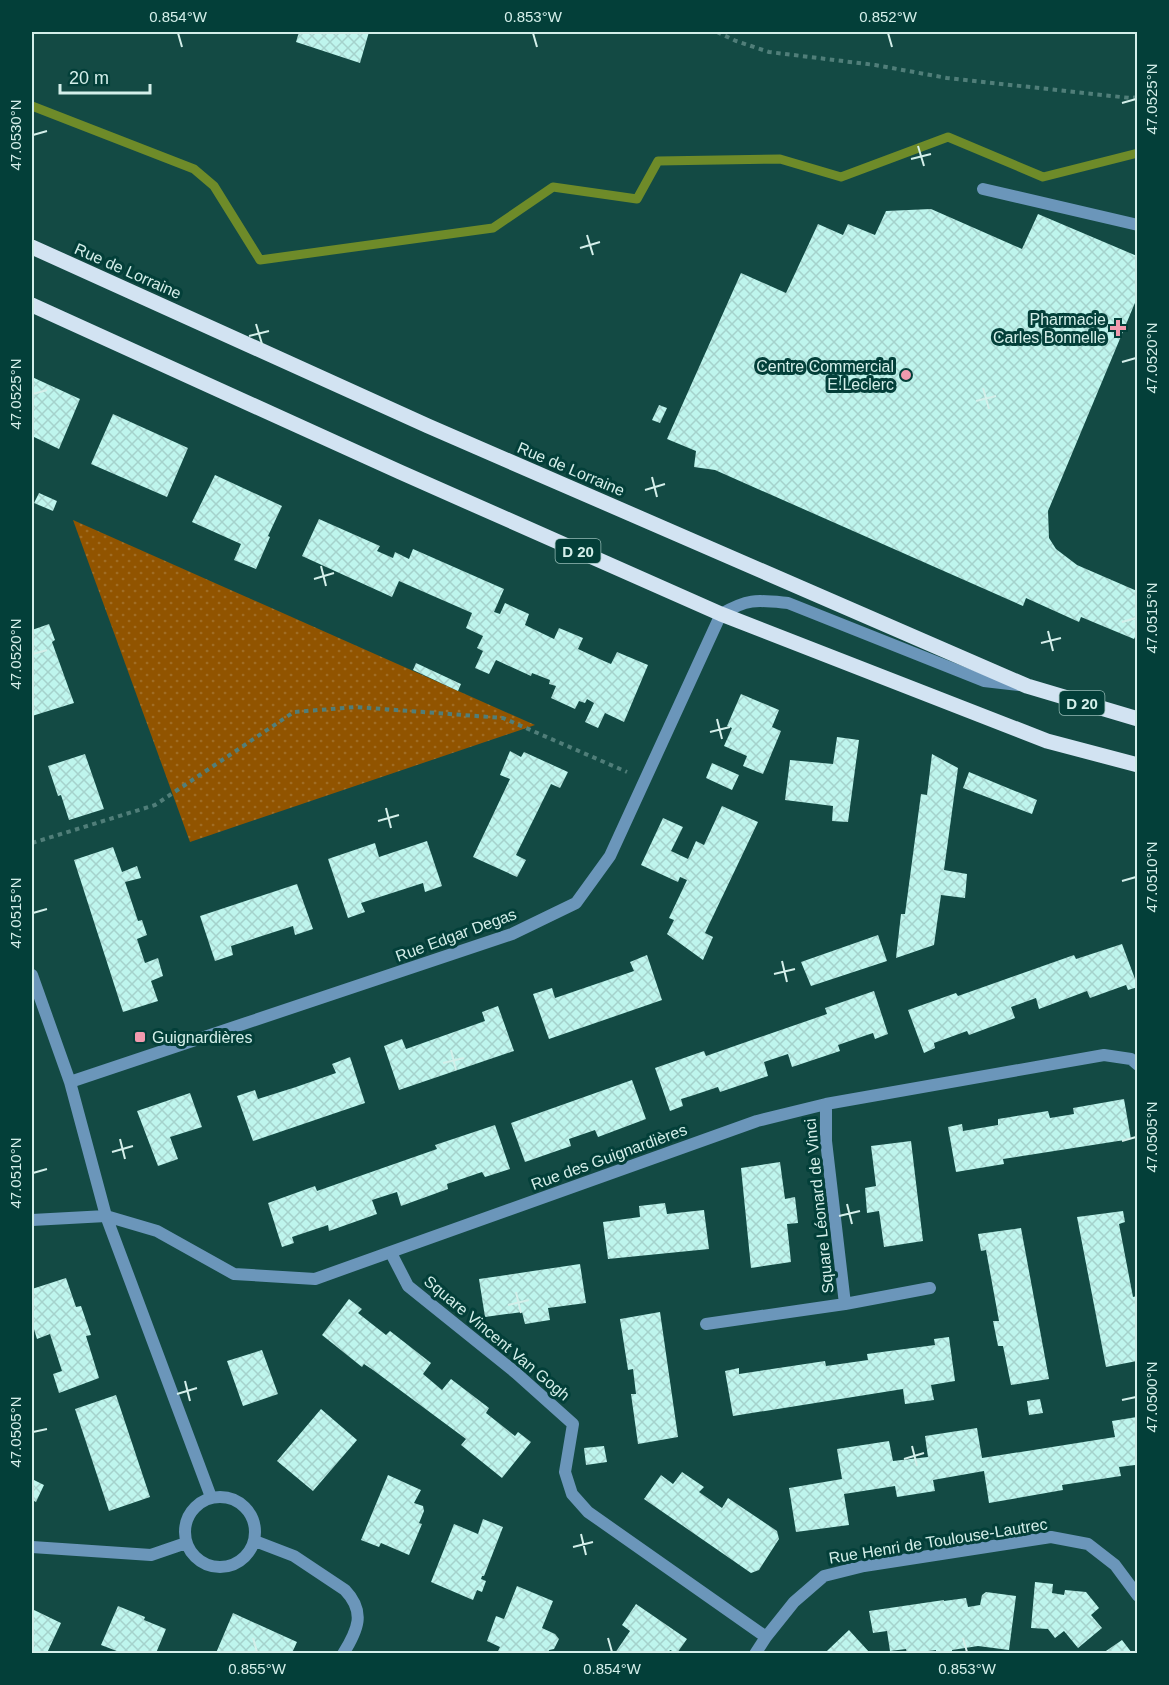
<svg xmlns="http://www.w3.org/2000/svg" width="1169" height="1685" font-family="Helvetica,sans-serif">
	<defs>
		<pattern id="park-dots" width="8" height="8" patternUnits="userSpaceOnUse" patternTransform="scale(1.5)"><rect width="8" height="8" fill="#915400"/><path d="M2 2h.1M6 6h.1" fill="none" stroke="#a06d25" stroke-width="1.8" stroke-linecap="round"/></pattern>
		<pattern id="building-cross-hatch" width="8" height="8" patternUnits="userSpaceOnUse" patternTransform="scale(1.5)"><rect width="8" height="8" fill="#bef5ed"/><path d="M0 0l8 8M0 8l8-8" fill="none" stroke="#a5d2cc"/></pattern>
	</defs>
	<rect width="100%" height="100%" fill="#134a44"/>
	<path fill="url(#park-dots)" d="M73,520L535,725L190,842Z"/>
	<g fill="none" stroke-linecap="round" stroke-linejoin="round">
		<path stroke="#6e8b29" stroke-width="9" d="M32,106L194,169L214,186L260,260L493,228L553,187L637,199L658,161L780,159L841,177L948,137L1043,177L1138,153"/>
	</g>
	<path fill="url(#building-cross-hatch)" d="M299,32H369L360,63L296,42Z
		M931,209L1022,249L1038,214L1137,256V298L1048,511L1049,538L1056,549L1077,565L1137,591V633L1134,639L1081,617L1079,622L1026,598L1023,606L715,470L694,467L696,451L667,439L741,273L786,293L818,224L843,235L848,224L875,235L886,211Z
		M32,377L80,399L59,449L34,437L32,441Z
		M659,405L667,408L660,423L652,420Z
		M113,414L188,448L167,497L91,464Z
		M215,475L282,506L268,536L270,537L256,569L234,560L241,544L192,522Z
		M39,493L57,501L53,511L34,503Z
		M319,519L380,546L377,551L393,558L395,552L409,559L413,549L504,589L494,612L500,614L505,603L529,614L525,625L554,639L559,628L583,638L578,649L604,661L611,664L617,652L648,665L624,722L605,713L598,728L585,722L594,703L587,699L585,703L579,701L575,709L551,698L556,686L549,684L550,680L532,673L531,676L496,660L489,674L475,668L483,651L477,648L483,636L466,628L472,613L399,581L392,597L302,556Z
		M49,624L55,640L52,642L74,703L32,716V630Z
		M416,663L461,684L458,691L413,670Z
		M741,694L779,710L772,727L781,731L763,774L743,766L747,756L724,746L732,728L727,726Z
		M837,737L859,740L848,822L832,821L833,806L785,800L790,760L833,764Z
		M510,751L521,757L524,752L568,772L560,788L551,784L516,855L526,860L517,877L473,857L510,779L500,775Z
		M85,754L104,809L69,820L61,795L58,796L48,766Z
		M932,754L958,768L944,870L967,874L965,898L941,895L934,945L896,958L901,914H905L921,794L927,795Z
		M712,763L739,775L732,790L706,778Z
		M969,772L1037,800L1032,814L963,788Z
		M722,806L758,822L705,933L713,937L703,960L667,934L674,920L669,918L687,880L680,877L678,882L641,865L663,818L683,827L671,851L688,859L696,841L704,845Z
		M427,841L442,886L425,892L423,883L361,903L365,912L348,918L328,859L375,843L379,857Z
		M113,847L122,872L137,866L141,878L125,882L138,921L142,920L147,935L137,939L145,963L158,958L163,976L151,981L158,1001L123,1012L74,860Z
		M297,884L313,929L295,935L293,926L231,946L233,955L215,961L200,916Z
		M878,935L887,961L811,986L801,962Z
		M1122,944L1138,987L1128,990L1126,985L1090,998L1087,991L1039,1009L1036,998L1011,1007L1015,1018L969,1035L967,1031L934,1043L935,1048L924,1053L908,1010L956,993L958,996L1074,955L1076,959Z
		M647,955L662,1000L549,1039L533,994L552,988L555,998L634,971L630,962Z
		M874,991L888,1034L875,1039L873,1033L864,1036L838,1045L840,1051L792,1067L788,1054L764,1062L768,1076L720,1092L718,1087L691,1096L681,1099L683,1106L670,1111L655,1068L704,1051L706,1056L827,1014L825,1008Z
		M498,1006L514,1051L399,1090L384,1046L402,1039L406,1049L485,1021L482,1012Z
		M350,1057L365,1103L253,1141L237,1096L255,1090L258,1099L296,1087L336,1073L332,1064Z
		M632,1080L646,1119L598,1137L595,1130L569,1139L571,1146L525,1162L511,1123Z
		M190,1093L202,1127L170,1137L178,1159L158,1166L137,1111Z
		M1124,1099L1131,1139L1003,1159L1004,1164L956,1172L948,1127L962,1124L963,1131L998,1125V1119L1048,1111L1050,1118L1074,1114L1073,1108Z
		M495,1125L510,1169L485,1177L482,1172L447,1184L448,1189L401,1206L397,1192L372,1200L377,1214L329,1231L328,1225L292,1237L294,1243L282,1247L268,1203L315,1186L317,1191L437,1149L435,1145Z
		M911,1141L923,1241L884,1247L879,1211L867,1213L865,1188L876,1186L871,1146Z
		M780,1162L785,1199L795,1197L798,1223L787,1224L791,1262L751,1268L741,1168Z
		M665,1203L667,1214L704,1210L709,1249L608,1259L603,1222L640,1217L639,1206Z
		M1123,1211L1125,1222L1119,1224L1133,1297L1137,1296V1361L1106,1367L1077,1217Z
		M1021,1228L1049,1379L1011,1385L1003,1346H998L993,1321H999L986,1250L981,1251L978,1234Z
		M580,1264L586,1303L548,1308L550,1320L525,1324L522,1312L485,1317L479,1279Z
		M66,1278L76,1307L81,1306L91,1335L86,1336L99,1378L59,1393L53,1374L62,1371L50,1334L37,1339L32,1323V1289Z
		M349,1299L362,1309L358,1313L386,1335L390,1331L431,1363L423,1374L442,1390L451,1379L489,1408L486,1413L515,1436L518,1432L531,1442L502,1478L461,1445L466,1439L373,1370L364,1364L362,1367L322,1335Z
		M660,1312L678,1437L638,1444L631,1394H636L633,1369L628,1370L620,1319Z
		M949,1337L955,1381L931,1385L934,1400L905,1404L903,1389L733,1416L725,1371L739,1368V1374L825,1361L826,1366L868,1360L867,1354L935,1345L934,1339Z
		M262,1350L278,1394L243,1406L227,1361Z
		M116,1395L150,1497L109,1511L75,1409Z
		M1040,1399L1043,1413L1029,1415L1027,1401Z
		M321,1409L357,1440L313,1491L277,1461Z
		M1137,1417V1459L1135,1460V1465L1119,1467L1121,1476L1062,1485L1063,1490L989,1503L984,1471L933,1480L935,1491L897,1497L895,1486L844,1494L849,1525L796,1532L789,1488L842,1479L837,1449L889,1441L893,1461L928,1457L925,1436L977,1428L982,1458L1115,1437L1112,1421Z
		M604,1446L607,1462L586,1465L584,1448Z
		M682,1472L704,1487L699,1492L722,1508L728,1498L777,1531L779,1539L759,1570L751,1573L644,1499L661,1475L673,1484Z
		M388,1475L421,1490L414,1503L423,1506L424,1511L419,1523L422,1524L409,1555L381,1543L379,1547L361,1540Z
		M32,1479L44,1485L36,1502L32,1500Z
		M483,1519L503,1527L484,1576H482L481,1579L486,1581L482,1592L477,1590L473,1600L431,1582L454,1524L478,1534Z
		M1035,1582L1053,1584L1052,1593L1064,1595L1065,1590L1086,1592L1099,1608L1091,1615L1102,1628L1078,1648L1064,1631L1055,1638L1048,1629L1031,1628Z
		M517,1586L553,1601L542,1628L555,1634L559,1639L554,1649L549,1650L548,1653H497L500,1647L487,1641L496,1616L504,1619Z
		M986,1592L1016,1596L1009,1650L978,1646L952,1650V1653H936V1650L907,1654L906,1649L890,1651L887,1631L873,1633L869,1611L944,1600V1601L966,1598L968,1607L980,1605L982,1595Z
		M636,1604L687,1639L677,1653L670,1650L668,1653H615L630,1631L622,1625Z
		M118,1606L145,1617L144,1620L166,1629L156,1653H122L101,1645Z
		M32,1609L61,1623L47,1653L32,1652Z
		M233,1613L297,1642L292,1653H216Z
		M849,1630L870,1653H825L829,1649Z
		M1122,1640L1132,1653H1103Z"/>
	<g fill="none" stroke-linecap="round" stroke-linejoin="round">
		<path stroke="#507e79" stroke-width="4" stroke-dasharray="4.5 4.5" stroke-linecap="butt" d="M717,32L736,41L769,52L875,65L947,78L1130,98L1138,97
			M32,843L155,805L294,712L356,707L503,718L627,772"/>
		<path stroke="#6b96ba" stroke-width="12" d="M983,189L1138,225"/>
		<path stroke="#6b96ba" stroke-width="12" d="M32,975L70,1082L106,1216L211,1497
			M70,1082L512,934L576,903L610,856L721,614C749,598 757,600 788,603L984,681L1019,685
			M32,1220L106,1216L157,1231L234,1274L315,1279L757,1121L826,1104L1104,1055L1131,1059L1138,1065
			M391,1253L408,1286L516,1373L573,1424L565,1472L572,1494L588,1512L766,1637
			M845,1304L930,1288
			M706,1324L845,1304L826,1141V1104
			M185 1532a35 35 0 1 1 70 0a35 35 0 1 1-70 0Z
			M255,1541L294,1556L345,1590C366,1612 358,1630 343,1654
			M32,1547L151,1555L186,1543
			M755,1654L766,1637L794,1602L824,1576L864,1566L1051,1537L1088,1544L1115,1565L1138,1596"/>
		<path stroke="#d2e3f2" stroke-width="15" d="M32,247L428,426L1027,686L1138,719
			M32,305L400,472L721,614L1047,741L1138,765"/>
	</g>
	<path fill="none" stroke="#d4efea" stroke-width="2" d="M178,33L182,47M533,33L537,47M888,33L892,47M1122,103L1136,99M33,135L47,131M918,146L924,166M911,159L931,154M587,235L593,255M580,248L600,242M256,324L262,344M249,336L269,331M1122,362L1136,358M983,388L989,409M33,394L47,390M976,401L996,396M652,477L657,497M645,490L665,484M321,566L326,586M314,579L334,573M1122,622L1136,618M1048,631L1053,651M1041,643L1061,638M33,654L47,650M717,719L722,739M710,732L730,727M386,808L391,828M378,821L399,815M1122,881L1136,877M33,913L47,909M782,961L787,982M774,974L795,969M451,1050L456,1070M443,1063L464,1058M120,1139L125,1159M1122,1141L1136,1137M112,1152L133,1146M33,1173L47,1169M847,1204L852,1224M839,1216L860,1211M516,1292L521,1313M508,1305L529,1300M185,1381L190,1401M177,1394L197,1388M1122,1400L1136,1397M33,1432L47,1429M912,1446L917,1466M904,1459L924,1453M581,1534L586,1555M573,1547L593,1542M253,1638L257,1652M608,1638L612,1652M963,1638L967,1652"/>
	<g fill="#f29aae" stroke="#033f39" stroke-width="2">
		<path d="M1115 319h6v6h6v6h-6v6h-6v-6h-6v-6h6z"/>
		<circle cx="906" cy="375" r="6"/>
		<rect x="134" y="1031" width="12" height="12" rx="3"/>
	</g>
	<g text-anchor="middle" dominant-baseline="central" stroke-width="6" stroke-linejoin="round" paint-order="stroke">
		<g fill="#033f39" stroke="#95bab5" stroke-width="1.5">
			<rect x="555.5" y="539" width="45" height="24" rx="4.5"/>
			<rect x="1059.5" y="691" width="45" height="24" rx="4.5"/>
		</g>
		<g font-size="15" font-weight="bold" fill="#d4efea">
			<text x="578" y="551">D 20</text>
			<text x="1082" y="703">D 20</text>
		</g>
		<g font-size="16" fill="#d4efea" stroke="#033f39">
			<text transform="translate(128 271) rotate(24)">Rue de Lorraine</text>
			<text transform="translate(571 469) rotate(23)">Rue de Lorraine</text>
			<text transform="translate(456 935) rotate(-20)">Rue Edgar Degas</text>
			<text transform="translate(609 1157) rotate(-20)">Rue des Guignardières</text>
			<text transform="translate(819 1206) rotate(-96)">Square Léonard de Vinci</text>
			<text transform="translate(497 1338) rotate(40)">Square Vincent Van Gogh</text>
			<text transform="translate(938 1541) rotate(-9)">Rue Henri de Toulouse-Lautrec</text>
		</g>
		<g font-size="16" fill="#d4efea" stroke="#033f39" text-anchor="end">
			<text x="1106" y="319">Pharmacie<tspan x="1106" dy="18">Carles Bonnelle</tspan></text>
			<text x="894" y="366">Centre Commercial<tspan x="894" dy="18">E.Leclerc</tspan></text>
			<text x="152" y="1037" text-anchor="start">Guignardières</text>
		</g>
	</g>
	<rect width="1169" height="1685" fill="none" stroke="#033f39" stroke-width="66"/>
	<path d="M60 84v9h90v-9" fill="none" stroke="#d4efea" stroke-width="3"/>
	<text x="69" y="84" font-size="18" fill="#d4efea" stroke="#033f39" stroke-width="4.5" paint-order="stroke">20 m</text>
	<rect x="33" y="33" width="1103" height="1619" fill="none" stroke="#d4efea" stroke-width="2"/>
	<g font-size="15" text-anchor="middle" fill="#d4efea">
		<text x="178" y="22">0.854°W</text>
		<text x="533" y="22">0.853°W</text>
		<text x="888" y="22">0.852°W</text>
		<text transform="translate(1152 99) rotate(-90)" y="5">47.0525°N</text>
		<text transform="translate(16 135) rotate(-90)" y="5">47.0530°N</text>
		<text transform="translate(1152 358) rotate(-90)" y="5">47.0520°N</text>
		<text transform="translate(16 394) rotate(-90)" y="5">47.0525°N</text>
		<text transform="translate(1152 618) rotate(-90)" y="5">47.0515°N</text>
		<text transform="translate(16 654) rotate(-90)" y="5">47.0520°N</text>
		<text transform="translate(1152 877) rotate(-90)" y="5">47.0510°N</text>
		<text transform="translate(16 913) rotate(-90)" y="5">47.0515°N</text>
		<text transform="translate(1152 1137) rotate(-90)" y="5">47.0505°N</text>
		<text transform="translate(16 1173) rotate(-90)" y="5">47.0510°N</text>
		<text transform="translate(1152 1397) rotate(-90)" y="5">47.0500°N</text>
		<text transform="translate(16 1432) rotate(-90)" y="5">47.0505°N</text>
		<text x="257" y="1674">0.855°W</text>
		<text x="612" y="1674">0.854°W</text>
		<text x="967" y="1674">0.853°W</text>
	</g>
</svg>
